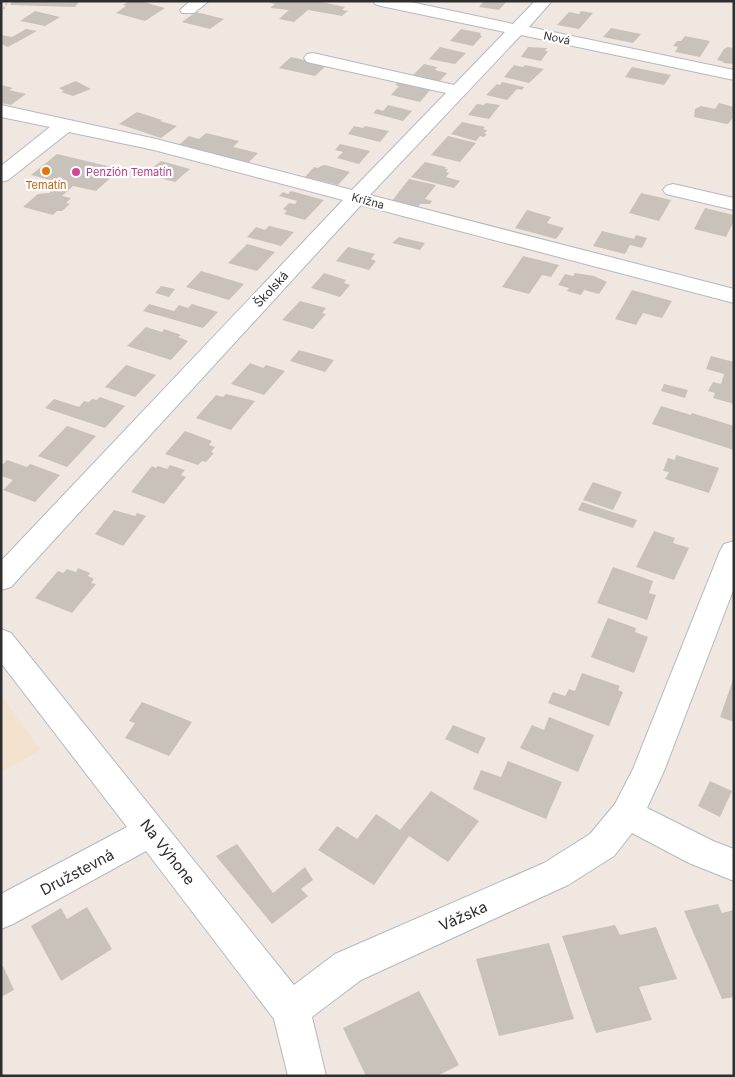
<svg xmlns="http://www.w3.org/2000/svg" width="735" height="1077" font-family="Inter,sans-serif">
	<rect width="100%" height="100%" fill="#f0e7e0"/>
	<path fill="#f3e2ce" d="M1,695L41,750L1,772Z"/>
	<path fill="#c8c2bb" d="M12,1H80L75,7L10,5Z
		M129,1H140L165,8L145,21L116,13L126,6L123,5Z
		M265,1H317L345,7L342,10L348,11L342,16L308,10L294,22L279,19L289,10L270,8L275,4Z
		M484,1H507L499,10L479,7Z
		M35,11L60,17L45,26L20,21Z
		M581,11L593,13L579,29L557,25L569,12L579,14Z
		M196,12L224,19L210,29L182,22Z
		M611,28L641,34L633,43L603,37Z
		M26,29L37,31L8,47L1,44V35L12,37Z
		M461,29L481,33L480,35L482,36L473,46L450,41Z
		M685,36L710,41L700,57L675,52L678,47L673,46L677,41H681Z
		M440,47L466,53L455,64L429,59Z
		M528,47L547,48L545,51H548L541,61L521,57Z
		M728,47L734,48V64L723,63L724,62L717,60L724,49Z
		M291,57L327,65L315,76L279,68Z
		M424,64L437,67L435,70L447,73L437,84L410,78Z
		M514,65L523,67L525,65L544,69L529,83L504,77Z
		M632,67L671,75L664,85L625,77Z
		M400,80L418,84L415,87L430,90L420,102L391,95L399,86L395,85Z
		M76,81L91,89L73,96L61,92L64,91L59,88Z
		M502,82L524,87L522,90L517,89L507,100L486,95L497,84L500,85Z
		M1,85L13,88L9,90L26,94L11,105L1,103Z
		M486,103L500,105L489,119L468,115L477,104L484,105Z
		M719,103L734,107L732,115L734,116L729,123L727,124L694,117L695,109L701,106L715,109Z
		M388,105L412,111L403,121L373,113L377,109L383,111Z
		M137,112L162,120L160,121L177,126L161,138L119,124Z
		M462,122L485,127L483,129L487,130L484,134H487L484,137L480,136L476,141L451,134Z
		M354,126L363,128L365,126L389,131L380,142L348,134Z
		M206,133L239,141L233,147L258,153L248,163L179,145L189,136L199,139Z
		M448,136L476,143L460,162L431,155Z
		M340,144L370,151L359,164L337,158L343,152L335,150Z
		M57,154L120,169L96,191L73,186L62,196L71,198L66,203L70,204L62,211H57L53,215L23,207L38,194L49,193L61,183L31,175Z
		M161,161L190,169L175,182L145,174Z
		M425,162L446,167L445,169H448L446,172L449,173L446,177L460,181L454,188L411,177Z
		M325,165L350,172L338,185L305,177L314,167L318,168L321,166Z
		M409,179L436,185L425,199L432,201L430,204H420L417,208L392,201Z
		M291,191L324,200L305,220L284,214L287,211L283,209L289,203L295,204L297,201L279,196L283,192L288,194Z
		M641,193L671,200L659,221L629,213Z
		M705,208L734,215V221L726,237L694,229Z
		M527,210L551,217L547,223L564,228L556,239L515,228Z
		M269,226L294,232L281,246L247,237L256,227L265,230Z
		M602,231L634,239L636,235L647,238L642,248L630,245L625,254L593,246Z
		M399,237L425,243L420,250L392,243Z
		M247,244L275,252L257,271L228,263Z
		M348,247L375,254L371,259L376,261L369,270L336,261Z
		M523,256L559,265L551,277L542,275L529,294L502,287Z
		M201,271L244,284L229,300L186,287Z
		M324,273L346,280L344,283L350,285L340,297L311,288Z
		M575,273L594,276L607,282L599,294L584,290L581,295L567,291L569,288L558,285L565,274L573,276Z
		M161,286L175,289L169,297L155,293Z
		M632,290L672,301L662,318L643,313L636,325L615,319Z
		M300,301L326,308L322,313L326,314L313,329L282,320Z
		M149,304L174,311L179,305L188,308L192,304L218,312L203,328L143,311Z
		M146,327L162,332L164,329L181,335L178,337L188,341L171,360L127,346Z
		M299,350L334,360L325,372L290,361Z
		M711,356L734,362V404L713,398L715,393L708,391L713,382L721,384L724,374L706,369Z
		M250,363L263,368L266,365L285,371L264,395L231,384Z
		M126,365L156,375L135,397L105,387Z
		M664,384L688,390L685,398L661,391Z
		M226,394L255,401L231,430L196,418L216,395L223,397Z
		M100,397L125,406L105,428L45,408L54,399L79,407L84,401L89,402L92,399L97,400Z
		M661,406L691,415L692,413L734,426V450L652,424Z
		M67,426L96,436L67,467L38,456Z
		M185,431L212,441L209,445L215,447L211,452L214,453L206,462L202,461L198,465L165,454Z
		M676,455L719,468L709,493L665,479L669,472L663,471L668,458L675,460Z
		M7,460L27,467L30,464L60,475L35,502L3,490L13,480L1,476V466Z
		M170,465L185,470L181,475L186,477L164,504L131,492L152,466L156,468L158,466L167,469Z
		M593,482L622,492L613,510L583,500Z
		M582,502L637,520L633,528L578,510Z
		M114,510L135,516L137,513L146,516L123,546L95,534Z
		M654,531L675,538L673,543L689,548L674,580L636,567Z
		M613,567L653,581L649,593L656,595L647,620L597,603Z
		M78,568L90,573L88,576L94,579L91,583L96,584L72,613L35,598L58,571L63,573L67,569L76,572Z
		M608,618L636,628L635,632L648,637L634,673L591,657Z
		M582,673L620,686L618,690L623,692L609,726L548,703L553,692L565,696L569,689L575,691Z
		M734,677V722L720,717Z
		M142,702L192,722L169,756L125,738L135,723L129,721Z
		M549,717L594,735L578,772L520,748L532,725L544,730Z
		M453,725L486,738L478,754L445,739Z
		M508,761L562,782L546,819L473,789L481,770L501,777Z
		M710,781L732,791L720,817L698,806Z
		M431,791L479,821L448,862L409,836L374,885L318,850L337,826L357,839L376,814L400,830Z
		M237,844L273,893L305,867L313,880L301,889L308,896L272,924L216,856Z
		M718,904L722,913L734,910V997L722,999L684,911Z
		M87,907L112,949L61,981L31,926L61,908L67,919Z
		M615,925L620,935L656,927L677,979L639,987L652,1020L596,1033L562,936Z
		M549,943L574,1019L499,1036L476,959Z
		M3,966L14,990L1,997V967Z
		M419,991L459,1065L437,1076H366L343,1028Z"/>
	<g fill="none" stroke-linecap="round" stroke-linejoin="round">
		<defs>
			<path id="minor" d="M190,1H209L194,13H182L180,10Z
				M373,1H406L513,24L535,1H552L529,27L734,70V80L521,35L370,195L734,289V303L361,205L11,587L1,590V561L343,200L154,150L69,132L8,180L1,182V166L50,127L1,117V105L156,139L352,190L446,93L307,62L304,58L307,54L313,53L454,85L505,32L381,6L375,4Z
				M673,184L734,198V210L666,194L663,190L666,186Z
				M734,541V588L664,771L647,808L713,841L734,849V881L689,863L632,833L614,856L568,885L361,980L312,1017L326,1076H288L274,1019L146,851L13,924L1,929V894L127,827L1,663V629L11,633L294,985L335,954L544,863L590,834L615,804L633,769L720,551L724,544Z"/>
		</defs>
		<use href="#minor" stroke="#b4b8c2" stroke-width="2"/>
		<path stroke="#c9c9c9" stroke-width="2" stroke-dasharray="2.5 2" stroke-linecap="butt" d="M1,13L8,1"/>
		<use href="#minor" fill="#fff" fill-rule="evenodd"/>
	</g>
	<circle fill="#e8710a" stroke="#fff" stroke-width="2" cx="46" cy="171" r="5"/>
	<circle fill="#d1479c" stroke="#fff" stroke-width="2" cx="76" cy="172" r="5"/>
	<g text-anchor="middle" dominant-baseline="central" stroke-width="4.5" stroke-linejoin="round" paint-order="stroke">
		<g font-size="11" fill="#2e2e2e" stroke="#fff">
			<text transform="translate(557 38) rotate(12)">Nová</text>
			<text transform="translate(368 201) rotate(15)">Krížna</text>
		</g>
		<g font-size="11" fill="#b23c85" stroke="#fff" text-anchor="start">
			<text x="86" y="172">Penzión Tematín</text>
		</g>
		<g font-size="11" fill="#c56008" stroke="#fff">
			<text x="46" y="185">Tematín</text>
		</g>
		<g font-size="12" fill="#2e2e2e" stroke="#fff">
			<text transform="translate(271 289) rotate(-47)">Školská</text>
		</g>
		<g font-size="15" fill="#2e2e2e" stroke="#fff">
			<text transform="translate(168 852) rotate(52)">Na Výhone</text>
			<text transform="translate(77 872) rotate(-28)">Družstevná</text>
			<text transform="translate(463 916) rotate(-24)">Vážska</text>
		</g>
	</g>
	<rect width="735" height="1077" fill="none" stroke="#2e2e2e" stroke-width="5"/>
</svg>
